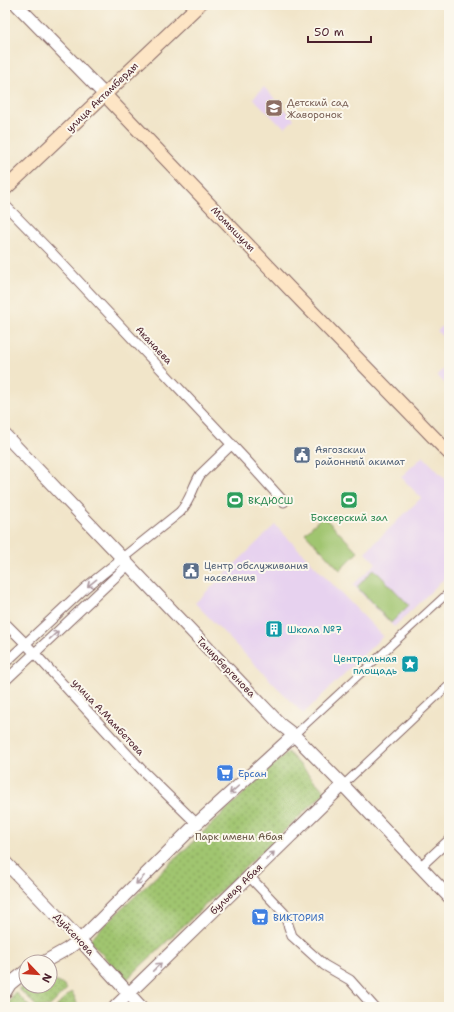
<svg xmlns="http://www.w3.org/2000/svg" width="454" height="1012" font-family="'Shantell Sans',sans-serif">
	<defs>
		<pattern id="park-dots" width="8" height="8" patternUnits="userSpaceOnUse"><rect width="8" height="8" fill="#a0c570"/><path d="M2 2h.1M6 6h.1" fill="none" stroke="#849f5c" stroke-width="1.8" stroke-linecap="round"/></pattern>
	</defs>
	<rect width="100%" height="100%" fill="#fbf7ec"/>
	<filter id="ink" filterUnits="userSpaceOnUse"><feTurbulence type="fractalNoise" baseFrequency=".025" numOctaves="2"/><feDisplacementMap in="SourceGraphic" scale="8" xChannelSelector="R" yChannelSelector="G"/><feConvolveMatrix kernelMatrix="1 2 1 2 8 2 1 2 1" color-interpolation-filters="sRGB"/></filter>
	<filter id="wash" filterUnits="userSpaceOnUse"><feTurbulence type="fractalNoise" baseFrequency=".012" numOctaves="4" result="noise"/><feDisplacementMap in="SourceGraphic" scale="16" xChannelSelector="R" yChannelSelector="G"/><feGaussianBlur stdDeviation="0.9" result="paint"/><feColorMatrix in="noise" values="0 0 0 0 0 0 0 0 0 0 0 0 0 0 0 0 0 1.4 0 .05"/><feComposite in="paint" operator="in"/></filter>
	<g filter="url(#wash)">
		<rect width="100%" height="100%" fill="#f1e5c9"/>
		<path fill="#e7d2ef" d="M264,87L294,119L285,128L279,122L278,123L253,98Z
			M447,322L449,324V344L437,331Z
			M449,363V381L445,384L437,375Z
			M423,456L449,483V574L394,627L353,585L376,563L365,552L421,498L401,477Z
			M275,525L383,636L303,714L195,603Z"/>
		<path fill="#a0c570" stroke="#75724e" d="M323,516L358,552L340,570L305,533Z
			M374,569L409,605L391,623L357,587Z"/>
		<path fill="url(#park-dots)" stroke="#75724e" d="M288,752L325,792L126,980L89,940Z
			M50,980C56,981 63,984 67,989L49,1007H37L19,989L26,984V986H50Z
			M15,992L30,1007H7L13,995Z
			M71,992L73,994L79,1007H56Z"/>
	</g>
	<g filter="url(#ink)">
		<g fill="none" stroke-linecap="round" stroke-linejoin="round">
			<defs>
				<path id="pedestrian" d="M294,735L449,592
					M343,785L449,685"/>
				<path id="minor" d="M5,205L52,253L248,462L284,502
					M5,623L25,643L142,770L197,824
					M5,663L85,588L180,512C191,500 192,488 200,475L232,444
					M5,681L128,565
					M420,867L449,840
					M249,876L284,913L292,936L324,965L350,980L374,1007"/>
				<path id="tertiary" d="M17,5L105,95
					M5,435L281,725L294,735L343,785L449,897
					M5,862L80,940L141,1007
					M44,962L67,949L80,940L192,828L294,735
					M5,992L10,984L26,971
					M115,1007L343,785"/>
				<path id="secondary" d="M105,95L290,289L449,453
					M5,189L199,5"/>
			</defs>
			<use href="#pedestrian" stroke="#846462" stroke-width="9"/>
			<use href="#minor" stroke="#846462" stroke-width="11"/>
			<use href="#tertiary" stroke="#846462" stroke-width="14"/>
			<use href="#secondary" stroke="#846462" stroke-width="15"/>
			<use href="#pedestrian" stroke="#fff" stroke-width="7"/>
			<use href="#minor" stroke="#fff" stroke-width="9"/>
			<use href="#tertiary" stroke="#fff" stroke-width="12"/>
			<use href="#secondary" stroke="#fde5c5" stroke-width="13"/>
		</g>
		<defs><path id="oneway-shaft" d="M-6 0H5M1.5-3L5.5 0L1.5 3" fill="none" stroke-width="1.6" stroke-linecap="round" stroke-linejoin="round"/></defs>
		<g stroke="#ae9aa0">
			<use href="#oneway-shaft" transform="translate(92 583) rotate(141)"/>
			<use href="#oneway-shaft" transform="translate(54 635) rotate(-43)"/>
			<use href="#oneway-shaft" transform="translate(234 790) rotate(138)"/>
			<use href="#oneway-shaft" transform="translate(270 856) rotate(-44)"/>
			<use href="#oneway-shaft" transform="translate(140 880) rotate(135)"/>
			<use href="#oneway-shaft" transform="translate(157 967) rotate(-44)"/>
		</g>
	</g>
	<defs>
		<symbol id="school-square" viewBox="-11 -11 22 22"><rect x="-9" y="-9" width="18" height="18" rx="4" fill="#8d6e63" stroke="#fbf7ec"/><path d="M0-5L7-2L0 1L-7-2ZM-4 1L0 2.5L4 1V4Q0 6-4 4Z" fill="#fff"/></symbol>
		<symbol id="civic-square" viewBox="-11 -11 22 22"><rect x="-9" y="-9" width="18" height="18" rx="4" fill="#5c6f8a" stroke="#fbf7ec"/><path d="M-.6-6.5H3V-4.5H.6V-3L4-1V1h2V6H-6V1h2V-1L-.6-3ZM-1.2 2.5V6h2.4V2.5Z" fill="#fff"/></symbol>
		<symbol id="stadium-square" viewBox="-11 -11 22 22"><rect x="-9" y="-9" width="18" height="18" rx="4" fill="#2e9e5b" stroke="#fbf7ec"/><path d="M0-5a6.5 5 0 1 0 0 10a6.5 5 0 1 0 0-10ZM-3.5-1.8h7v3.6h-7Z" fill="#fff"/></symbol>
		<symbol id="building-square" viewBox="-11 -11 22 22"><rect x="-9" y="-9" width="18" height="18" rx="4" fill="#0f9aa8" stroke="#fbf7ec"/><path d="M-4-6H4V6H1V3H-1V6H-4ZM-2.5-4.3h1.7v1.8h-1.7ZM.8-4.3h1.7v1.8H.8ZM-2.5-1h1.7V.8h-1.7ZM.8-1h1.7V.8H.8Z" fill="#fff"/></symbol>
		<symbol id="sight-square" viewBox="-11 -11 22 22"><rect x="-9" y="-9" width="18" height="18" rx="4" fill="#0f9aa8" stroke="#fbf7ec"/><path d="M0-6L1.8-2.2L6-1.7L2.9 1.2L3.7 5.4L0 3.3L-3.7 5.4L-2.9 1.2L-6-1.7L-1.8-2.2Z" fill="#fff"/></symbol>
		<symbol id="supermarket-square" viewBox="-11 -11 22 22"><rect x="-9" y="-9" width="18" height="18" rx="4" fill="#3f7fe0" stroke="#fbf7ec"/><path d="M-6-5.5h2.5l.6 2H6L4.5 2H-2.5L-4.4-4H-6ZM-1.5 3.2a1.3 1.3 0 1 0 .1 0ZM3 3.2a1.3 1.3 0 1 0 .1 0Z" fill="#fff"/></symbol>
	</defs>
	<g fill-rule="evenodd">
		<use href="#school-square" x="264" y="98" width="20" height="20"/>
		<use href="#civic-square" x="292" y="445" width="20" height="20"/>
		<use href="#stadium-square" x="225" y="490" width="20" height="20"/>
		<use href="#stadium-square" x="339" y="490" width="20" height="20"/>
		<use href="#civic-square" x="181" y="561" width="20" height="20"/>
		<use href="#building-square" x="264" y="619" width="20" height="20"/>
		<use href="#sight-square" x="400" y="654" width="20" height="20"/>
		<use href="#supermarket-square" x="215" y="763" width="20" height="20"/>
		<use href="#supermarket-square" x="250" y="907" width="20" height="20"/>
	</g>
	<g text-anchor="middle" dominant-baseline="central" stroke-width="4" stroke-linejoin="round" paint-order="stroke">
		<g font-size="10" fill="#4a1f2b" stroke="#fbf7ec">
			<text transform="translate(102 97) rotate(-44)">улица Актамберды</text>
			<text transform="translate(233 229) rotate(46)">Момышулы</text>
			<text transform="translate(154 345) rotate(47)">Аканаева</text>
			<text transform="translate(226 667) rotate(46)">Танирбергенова</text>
			<text transform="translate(108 717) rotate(47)">улица А.Мамбетова</text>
			<text transform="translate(236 889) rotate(-44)">бульвар Абая</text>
			<text transform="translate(74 934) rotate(47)">Дуйсенова</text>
		</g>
		<g font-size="10" fill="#785e54" stroke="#fbf7ec" text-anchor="start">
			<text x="287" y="102">Детский сад<tspan x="287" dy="12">Жаворонок</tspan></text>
		</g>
		<g font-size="10" fill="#4e5e75" stroke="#fbf7ec" text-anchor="start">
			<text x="315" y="449">Аягозскии<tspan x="315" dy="12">районный акимат</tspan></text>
			<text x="204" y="565">Центр обслуживания<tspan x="204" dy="12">населения</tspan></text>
		</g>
		<g font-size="10" fill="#27864d" stroke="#fbf7ec" text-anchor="start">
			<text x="248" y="500">ВКДЮСШ</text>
			<text x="349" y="517" text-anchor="middle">Боксерский зал</text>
		</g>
		<g font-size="10" fill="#0d838f" stroke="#fbf7ec" text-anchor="start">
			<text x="287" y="629">Школа №7</text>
			<text x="397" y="658" text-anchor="end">Центральная<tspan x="397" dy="12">площадь</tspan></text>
		</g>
		<g font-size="10" fill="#366cbe" stroke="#fbf7ec" text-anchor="start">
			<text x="238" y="773">Ерсан</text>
			<text x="273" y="917">ВИКТОРИЯ</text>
		</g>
		<g font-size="10" fill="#645140" stroke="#fbf7ec">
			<text x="239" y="836">Парк имени Абая</text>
		</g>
	</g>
	<rect width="454" height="1012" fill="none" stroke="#fbf7ec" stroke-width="20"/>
	<g transform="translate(38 974) rotate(115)"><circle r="19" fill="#fbf7ec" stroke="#b4a19f"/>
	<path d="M0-3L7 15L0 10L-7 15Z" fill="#c8321e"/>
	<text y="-6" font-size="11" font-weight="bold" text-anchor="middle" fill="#4a1f2b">N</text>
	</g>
	<path d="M308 36v6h63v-6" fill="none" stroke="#4a1f2b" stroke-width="2"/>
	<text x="314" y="36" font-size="12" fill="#4a1f2b" stroke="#fbf7ec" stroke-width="3" paint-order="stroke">50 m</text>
</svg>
